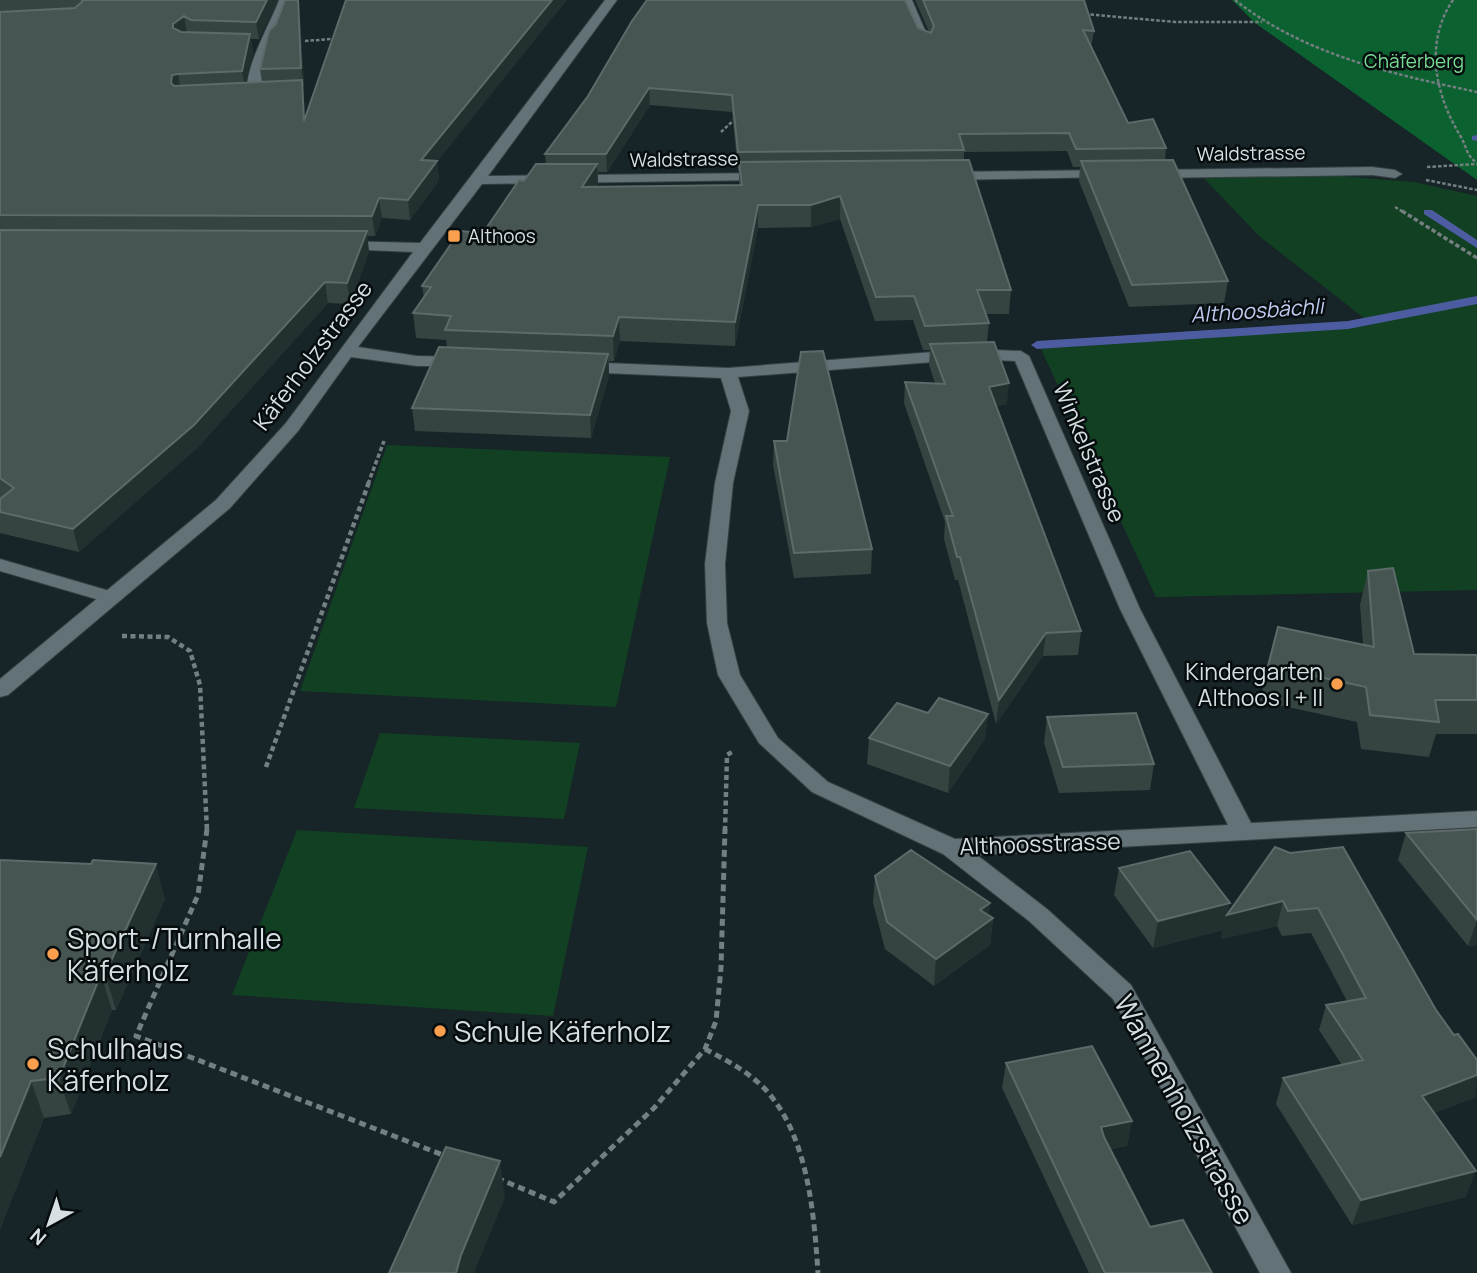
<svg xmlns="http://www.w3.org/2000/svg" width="1477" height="1273" font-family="Manrope,sans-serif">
	<rect width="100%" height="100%" fill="#172528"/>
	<path fill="#114122" d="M1339,176L1414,182L1477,196V590L1156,597L1041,349L1373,325L1259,236L1203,177Z
		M387,445L670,457L616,707L300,691Z
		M380,733L580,743L564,819L354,808Z
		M297,830L588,847L553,1016L232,995Z"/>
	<path fill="#0b612f" d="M1232,0H1477V180L1255,23Z"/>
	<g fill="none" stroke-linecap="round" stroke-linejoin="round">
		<path fill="#4d5ca0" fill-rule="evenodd" d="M1477,135V141L1472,140V136Z
			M1424,210H1432L1477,240V248L1424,214Z
			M1477,296V304L1348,329L1037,349L1031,345L1037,341L1348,321Z"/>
		<defs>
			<path id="lane" d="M279,0H291L276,40L269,47L259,95L248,98C241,72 270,25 279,0Z
				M0,559L120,594L123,598L113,604L0,571Z"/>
			<path id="street" d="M605,0H617L488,176L767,173L774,177L772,180L482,184L358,347L417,356L462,357L470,362L468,366H417L351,357L298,431L230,508L8,695L0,697V679L216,500L286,423L413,252L342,249L334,244L337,241L420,243Z
				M900,0H912L931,44L929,47L919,44Z
				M1372,167L1395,170L1402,174L1395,178L1372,175L1152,178L1145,174L1152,170Z
				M1106,170L1111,171V177L946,180L939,176L946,172Z
				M972,349L1021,351L1029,356L1140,609L1251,823L1477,811V827L977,855L1047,909L1131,985L1291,1273H1260L1113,999L1029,921L943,854L812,792L759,743L718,675L707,623L705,564L715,483L731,411L721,378L581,372L573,367L581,362L728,368ZM972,359L1015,361L1120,609L1228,825L955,839L828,782L778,738L740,675L727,623L725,564L733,483L749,411L738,377Z"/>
		</defs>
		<use href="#lane" stroke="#364043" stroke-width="2"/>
		<use href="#street" stroke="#364043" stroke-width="2"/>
		<path stroke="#747f82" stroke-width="2.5" stroke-dasharray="3.5 2" stroke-linecap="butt" d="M1235,0C1305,55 1392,74 1477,92
			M1453,0C1424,42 1435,95 1461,137C1467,148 1466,155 1477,163
			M1085,14L1175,22H1262
			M305,41L331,39
			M721,132L736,118
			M1427,167L1477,164
			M1426,180L1477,190
			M1395,207L1405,213"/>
		<path stroke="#747f82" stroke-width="3.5" stroke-dasharray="4.5 2.5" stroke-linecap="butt" d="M1402,211L1477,258
			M368,484L384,441"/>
		<path stroke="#747f82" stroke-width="4.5" stroke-dasharray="5 3.5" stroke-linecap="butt" d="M122,636L168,637L190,651L200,685L207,831
			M266,767L369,482
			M725,831L727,755L732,752"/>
		<path stroke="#747f82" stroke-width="5" stroke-dasharray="7 4.5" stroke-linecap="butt" d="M207,829L198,895L136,1036L448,1157
			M705,1049C726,1060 747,1071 764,1088C808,1134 814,1213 818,1273
			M497,1178L554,1202L654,1108L705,1049L716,1021L721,968L725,829"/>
		<use href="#lane" fill="#627276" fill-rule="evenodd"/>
		<use href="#street" fill="#627276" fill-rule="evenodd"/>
	</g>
	<path fill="#354441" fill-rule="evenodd" d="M0,0H278L259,39H251L253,52L246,82H262L260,69L299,0L304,86H303L305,117L437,162L439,180L410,220L382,218L375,236H367L369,252L350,304L328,303L198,447L79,552L0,533V499L1,498L0,497Z
		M915,0H1084L1094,31L1091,47L1128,123L1166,148L1165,160L1228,281L1224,303L1129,307L1079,181L1080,167H1073L1067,151L964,152V160L1011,290L1009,314H985L989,323L987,342L1007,404L996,406L1081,631L1078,655L1043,656L996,724L958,580H955L944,539L945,522L904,403L905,382L935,383L929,365L930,350H923L913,320L875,321L840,219L811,227L758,228L735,346L620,341L614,361H609V376L591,438L415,431L412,408L447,347L446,340L416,338L413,313L424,298L422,286L483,233L524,181L546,164L545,154L588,96L918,28L929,32ZM650,105L732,112L738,171H739V185L597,187L598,185V172H607Z
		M774,441L872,549L871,574L794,578L773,465Z
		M1368,571L1414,654L1477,655V734H1436L1429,757L1361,749L1357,722L1260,701L1268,666L1363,644L1360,605Z
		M928,713L988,714L985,739L948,793L867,764L869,738Z
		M1047,717L1154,764L1150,790L1059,793L1044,743Z
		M1477,829V945L1468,946L1398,860L1406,833Z
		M1275,847L1476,1097L1434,1113L1466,1197L1352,1225L1276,1104L1283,1078L1342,1065L1319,1030L1326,1005L1347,1001L1311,933L1282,936L1277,926L1221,939L1223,930L1153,948L1114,895L1119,868L1230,903L1227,913Z
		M0,860L165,899L116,1010H112L71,1114L44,1118L0,1229Z
		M875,876L990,903L988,915L993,918L990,945L934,986L885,949L873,903Z
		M1006,1063L1132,1121L1127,1146L1111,1149L1150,1227L1212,1273H1089L1002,1088Z"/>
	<path fill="#223030" d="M267,0H278L259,39L256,22Z
		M298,0H299L304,86L301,68Z
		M552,0H567L437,162L439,180L410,220L408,200L421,160Z
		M184,16L187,33L177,45L173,24Z
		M250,34L253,52L245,88L242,71Z
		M178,74L181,91L171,83L172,75Z
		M302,80L304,98L307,140L304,121Z
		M649,88L650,105L607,172L606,154Z
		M597,164L598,185L583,210L582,187Z
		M840,196V219L811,227V205Z
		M379,198L382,218L375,236L372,216Z
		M758,205V228L735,346V322Z
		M367,231L369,252L350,304L347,283Z
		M325,282L328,303L198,447L79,552L73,529Z
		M619,317L620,341L614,361L613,336Z
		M608,354L609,376L591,438L590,415Z
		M1009,383L1007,404L987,408L989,387Z
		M1046,633L1043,656L996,724L999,700Z
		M988,714L985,739L948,793L950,766Z
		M156,864L165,899L116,1010L105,974Z
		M1283,901L1277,926L1221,939L1223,930L1153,948L1158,921L1230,903L1227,914Z
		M990,903L988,922L993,918L990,945L934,986L936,959L980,910Z
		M1477,920V945L1468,946Z
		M101,974L112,1010L71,1114L59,1078Z
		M1477,1075L1476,1097L1413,1121L1422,1096Z
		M31,1081L44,1118L0,1229V1157Z
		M1132,1121L1127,1146L1097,1152L1101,1127Z
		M500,1161L505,1198L474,1273H456L461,1255Z
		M1476,1171L1466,1197L1352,1225L1361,1200Z"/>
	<path fill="#465452" stroke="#5d6a69" stroke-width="2" d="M82,0H267L256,22L191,20L184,16L173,24V28L181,32L250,34L242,71L178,74L172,75L171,83L174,86L302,80L304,121L346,0H552L421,160L437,161L408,200L379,198L372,216L0,215V12L75,8L83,1Z
		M285,0H298L301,68L260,69L269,31L276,24Z
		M647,0H905L918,28L931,33L934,26L923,0H1084L1094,31L1083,30L1128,123L1153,119L1166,148L1076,149L1069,133L959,134L964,150L738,152L732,95L649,88L606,154H545L588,96L632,21Z
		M969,160L1011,290H977L989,323L925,326L914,296L876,297L840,196L811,205H758L735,322L619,317L613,336L445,330L451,316L413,313L431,287L422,286L460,231L483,233L519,180L524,181L536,164H597L582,187L742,185L739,162Z
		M1173,160L1228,281L1132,285L1081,161Z
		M0,230L367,231L347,283L325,282L194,425L73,529L0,512V499L14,488L0,478Z
		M994,342L1009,383L989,387L1081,631L1046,633L999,700L960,557H957L946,516H953L905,382L945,384L930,344Z
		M439,347L608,354L590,415L412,408Z
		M823,351L872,549L794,553L774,441H787L801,352Z
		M1393,568L1414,654L1477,655V700H1435L1439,722L1370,715L1366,687L1268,666L1278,627L1374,647L1368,571Z
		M939,698L988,714L950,766L869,738L897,703L928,713Z
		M1136,713L1154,764L1063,767L1047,717Z
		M1477,829V920L1406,833Z
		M1275,847L1290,853L1343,847L1436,1010L1454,1035L1458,1034L1477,1060V1075L1422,1096L1476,1171L1361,1200L1283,1078L1363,1060L1326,1005L1366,998L1318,908L1288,911L1283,901L1227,915Z
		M911,850L990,903L980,910L993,918L936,959L887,922L875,876Z
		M1190,851L1230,903L1158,921L1119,868Z
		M0,860L91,864L93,860L156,864L105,974H101L59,1078L31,1081L0,1157Z
		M1092,1046L1132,1121L1101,1127L1104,1137L1150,1227L1183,1220L1212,1273H1105L1006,1063Z
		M446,1147L500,1161L461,1255L456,1273H389Z"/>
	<g fill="#fa9f4e" stroke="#070d0e" stroke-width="2.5">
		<rect x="447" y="229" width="14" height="14" rx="3.5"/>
		<circle cx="1337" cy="684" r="7"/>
		<circle cx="53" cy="954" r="7"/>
		<circle cx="440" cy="1031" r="7"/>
		<circle cx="33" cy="1064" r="7"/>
	</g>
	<g text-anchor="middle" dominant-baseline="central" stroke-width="5" stroke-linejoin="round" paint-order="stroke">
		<g font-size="19" fill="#78dd94" stroke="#070d0e">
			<text x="1414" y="61">Chäferberg</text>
		</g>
		<g font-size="19" fill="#d6dfe1" stroke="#070d0e">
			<text transform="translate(1251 153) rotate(-1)">Waldstrasse</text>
			<text transform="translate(684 159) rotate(-1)">Waldstrasse</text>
		</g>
		<g font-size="19" fill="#d6dfe1" stroke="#070d0e" text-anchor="start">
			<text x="468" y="236">Althoos</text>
		</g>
		<g font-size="21" font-style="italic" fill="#bfcaf1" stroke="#070d0e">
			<text transform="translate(1257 310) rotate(-4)">Althoosbächli</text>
		</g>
		<g font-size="23" fill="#d6dfe1" stroke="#070d0e">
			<text transform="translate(312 355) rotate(-53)">Käferholzstrasse</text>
			<text transform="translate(1090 452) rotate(67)">Winkelstrasse</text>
			<text transform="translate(1040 843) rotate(-2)">Althoosstrasse</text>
		</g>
		<g font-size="23" fill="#d6dfe1" stroke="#070d0e" text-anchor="end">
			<text x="1323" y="671">Kindergarten<tspan x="1323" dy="26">Althoos I + II</tspan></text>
		</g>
		<g font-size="28" fill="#d6dfe1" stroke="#070d0e" text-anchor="start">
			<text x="67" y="938">Sport-/Turnhalle<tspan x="67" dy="32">Käferholz</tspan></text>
			<text x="454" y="1031">Schule Käferholz</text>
			<text x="47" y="1048">Schulhaus<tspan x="47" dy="32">Käferholz</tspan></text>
		</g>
		<g font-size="28" fill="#d6dfe1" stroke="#070d0e">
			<text transform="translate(1185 1109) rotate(61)">Wannenholzstrasse</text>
		</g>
	</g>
	<g transform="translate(49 1224) rotate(220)" stroke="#070d0e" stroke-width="5" paint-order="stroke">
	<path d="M0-5L12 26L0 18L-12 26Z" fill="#d6dfe1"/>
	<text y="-10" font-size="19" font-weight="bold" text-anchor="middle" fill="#d6dfe1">N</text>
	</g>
</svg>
